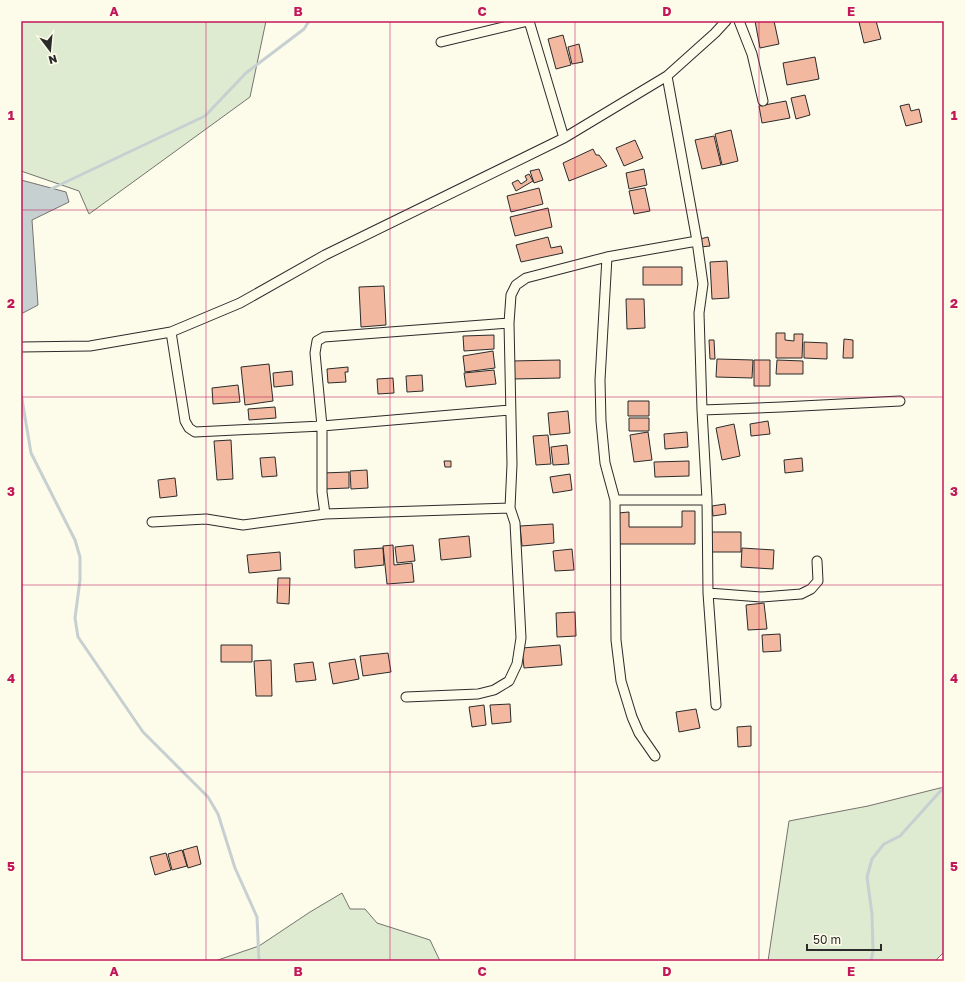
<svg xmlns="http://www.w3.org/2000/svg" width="965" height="982" font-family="'Golos Text',sans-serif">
	<rect width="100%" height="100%" fill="#fdfbea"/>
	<path fill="#deebd1" stroke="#74746e" d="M21,21H266L250,97L89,214L79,191L21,171Z
		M944,787V952L935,961H768L789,821L868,806Z
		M342,893L350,909H365L377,923L430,940L440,961H215L259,946L310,912Z"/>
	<path fill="#c7d0d0" stroke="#74746e" d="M21,180L66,192L69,202L32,220L38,305L21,314Z"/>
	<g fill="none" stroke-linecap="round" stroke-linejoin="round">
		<path stroke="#c7d0d0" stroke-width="3" d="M51,189L205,116L246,73L304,29L309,21
			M21,393L31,453L75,540L80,557V580L75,618L78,637L143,732L208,797L218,814L235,868L257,917L259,961
			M871,961L873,951L872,914L867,877L872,859L884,844L900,836L944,787"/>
	</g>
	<path fill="#f2b8a0" stroke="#2b2b2b" d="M755,21H774L779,44L760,48Z
		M862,21H876L881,39L864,43L859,22Z
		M563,35L571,65L556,69L548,39Z
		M579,44L583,62L572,64L568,47Z
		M815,57L819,79L787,85L783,63Z
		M805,95L810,115L796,119L791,98Z
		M786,101L790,118L762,123L759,106Z
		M909,104L911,111L919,109L922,122L906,126L900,106Z
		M731,130L738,161L722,165L715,134Z
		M714,136L721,165L702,169L695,140Z
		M635,140L643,158L624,166L616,148Z
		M593,149L596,155H599L607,166L569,181L563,163Z
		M539,169L543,180L534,183L530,171Z
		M644,169L647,185L629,189L626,173Z
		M529,174L533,181L516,191L512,183L518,180L521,184L527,180L525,176Z
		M539,188L543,204L511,212L507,196Z
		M645,188L650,211L634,214L629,191Z
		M548,208L552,227L515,236L510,217Z
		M548,237L551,248L561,246L563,253L521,262L516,245Z
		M708,237L710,246L701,247L700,239Z
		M727,261L729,298L712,299L710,262Z
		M643,267H682V285H643Z
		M384,286L386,325L361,327L359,287Z
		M626,299H644L645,328L627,329Z
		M776,333H785V340L794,341V334H803L802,358H776Z
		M494,335V349L464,351L463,336Z
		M844,339L853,340V358H843Z
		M709,340H714L715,359H710Z
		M804,342L827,343V359L804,358Z
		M493,351L495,368L465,372L463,356Z
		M717,359L753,360L752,378L716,377Z
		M560,360V378L512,379L511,361Z
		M754,360H770V386H754Z
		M777,360L803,361V374H776Z
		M269,364L273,401L245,405L241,367Z
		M348,367V372H345L346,382L328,383L327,369Z
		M494,370L496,384L466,387L464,373Z
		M292,371L293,385L274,387L273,373Z
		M422,375L423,391L407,392L406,376Z
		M393,378L394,393L378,394L377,379Z
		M238,385L240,402L213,404L212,388Z
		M628,401H649V416H628Z
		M275,407L276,418L249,420L248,409Z
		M568,411L570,433L550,435L548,413Z
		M629,418H649V431H629Z
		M768,421L770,434L751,436L750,424Z
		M734,424L740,456L722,460L716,428Z
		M648,432L652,460L634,462L630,435Z
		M687,432L688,447L665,449L664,434Z
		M548,435L551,464L536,465L533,436Z
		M231,440L233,479L217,480L214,441Z
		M567,445L569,464L553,465L551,447Z
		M275,457L277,476L262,477L260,458Z
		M802,458L803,471L785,473L784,460Z
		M444,461H451V467H445Z
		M689,461V476L655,477L654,462Z
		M367,470L368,488L351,489L350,471Z
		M349,472V488L323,489V473Z
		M570,474L572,490L553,493L550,477Z
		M175,478L177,496L160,498L158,480Z
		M725,504L726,514L713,516L712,506Z
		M682,511H695V544H617L618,513L629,512V527H682Z
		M553,524L554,543L522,546L520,526Z
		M709,532H741V552H708Z
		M469,536L471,557L441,560L439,539Z
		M393,545L394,565L412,563L414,582L387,584L383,546Z
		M413,545L415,561L397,563L395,547Z
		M383,548L384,565L355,568L354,550Z
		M742,548L774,550L773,569L741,567Z
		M572,549L574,570L555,571L553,551Z
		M280,552L281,570L249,573L247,555Z
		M278,578H290L289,604L277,603Z
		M764,603L767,629L748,630L746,605Z
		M575,612L576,636L557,637L556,613Z
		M780,634L781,651L763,652L762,635Z
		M221,645H252V662H221Z
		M560,645L562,665L524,668L522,648Z
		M388,653L391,672L363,676L360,656Z
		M355,659L359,679L333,684L329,663Z
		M271,660L272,696H256L254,661Z
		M313,662L316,680L296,682L294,664Z
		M510,704L511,722L492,724L490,705Z
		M484,705L486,725L472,727L469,707Z
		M696,709L700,728L679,732L676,712Z
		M751,726V746L738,747L737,727Z
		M197,846L201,864L188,868L183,850Z
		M182,850L187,866L172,870L168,854Z
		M166,853L171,870L155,875L150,857Z"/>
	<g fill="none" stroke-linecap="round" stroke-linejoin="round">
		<defs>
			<path id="street" d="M529,21L564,138
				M739,21L752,54L763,101
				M441,42L528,21
				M667,76L697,241L703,284L699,313L702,410L707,500L708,593L716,705
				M607,257L600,380L601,421L605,463L615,500L616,640L621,681L632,717L639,733L655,756
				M171,332L185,421L189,428L195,432L322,426L315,353L317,341L324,337L509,323
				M21,347L90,346L171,332L240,303L325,255L564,138L667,76L715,33L726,21
				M702,410L782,407L900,401
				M615,500H707
				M325,514L322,492V426L510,410
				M152,522L206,519L243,525L325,514L510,508
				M708,593L761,597L801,594L811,589L818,581L817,561
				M406,697L478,694L494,690L509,681L517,664L521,638L515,523L510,508L512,464L509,323L511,295L516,285L526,278L607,257L697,241"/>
		</defs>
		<use href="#street" stroke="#2b2b2b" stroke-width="11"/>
		<use href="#street" stroke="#fdfbea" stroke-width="9"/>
	</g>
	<path fill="none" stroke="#c2185b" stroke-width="1" stroke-opacity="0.55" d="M206,21V961M390,21V961M575,21V961M759,21V961M21,210H944M21,397H944M21,585H944M21,772H944"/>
	<rect width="965" height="982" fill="none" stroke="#fdfbea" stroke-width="44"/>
	<g transform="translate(50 50) rotate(164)" stroke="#fdfbea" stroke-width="3" paint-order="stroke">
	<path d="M0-3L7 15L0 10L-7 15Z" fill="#2b2b2b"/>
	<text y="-6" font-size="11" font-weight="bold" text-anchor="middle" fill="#2b2b2b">N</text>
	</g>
	<path d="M807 944v6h74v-6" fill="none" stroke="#2b2b2b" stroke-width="2"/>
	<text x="813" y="944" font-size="12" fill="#2b2b2b" stroke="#fdfbea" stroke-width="3" paint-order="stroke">50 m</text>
	<rect x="22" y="22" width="921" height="938" fill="none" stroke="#c2185b" stroke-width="1.5"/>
	<g font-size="13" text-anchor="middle" font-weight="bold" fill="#c2185b">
		<text x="114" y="16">A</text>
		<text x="298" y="16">B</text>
		<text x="482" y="16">C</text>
		<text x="667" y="16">D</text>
		<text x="851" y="16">E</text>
		<text x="11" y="120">1</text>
		<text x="954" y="120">1</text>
		<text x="11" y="308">2</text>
		<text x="954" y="308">2</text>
		<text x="11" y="496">3</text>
		<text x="954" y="496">3</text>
		<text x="11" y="683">4</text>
		<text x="954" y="683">4</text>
		<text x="11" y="871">5</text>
		<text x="954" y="871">5</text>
		<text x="114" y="976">A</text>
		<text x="298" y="976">B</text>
		<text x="482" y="976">C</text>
		<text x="667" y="976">D</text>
		<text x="851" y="976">E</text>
	</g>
</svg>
